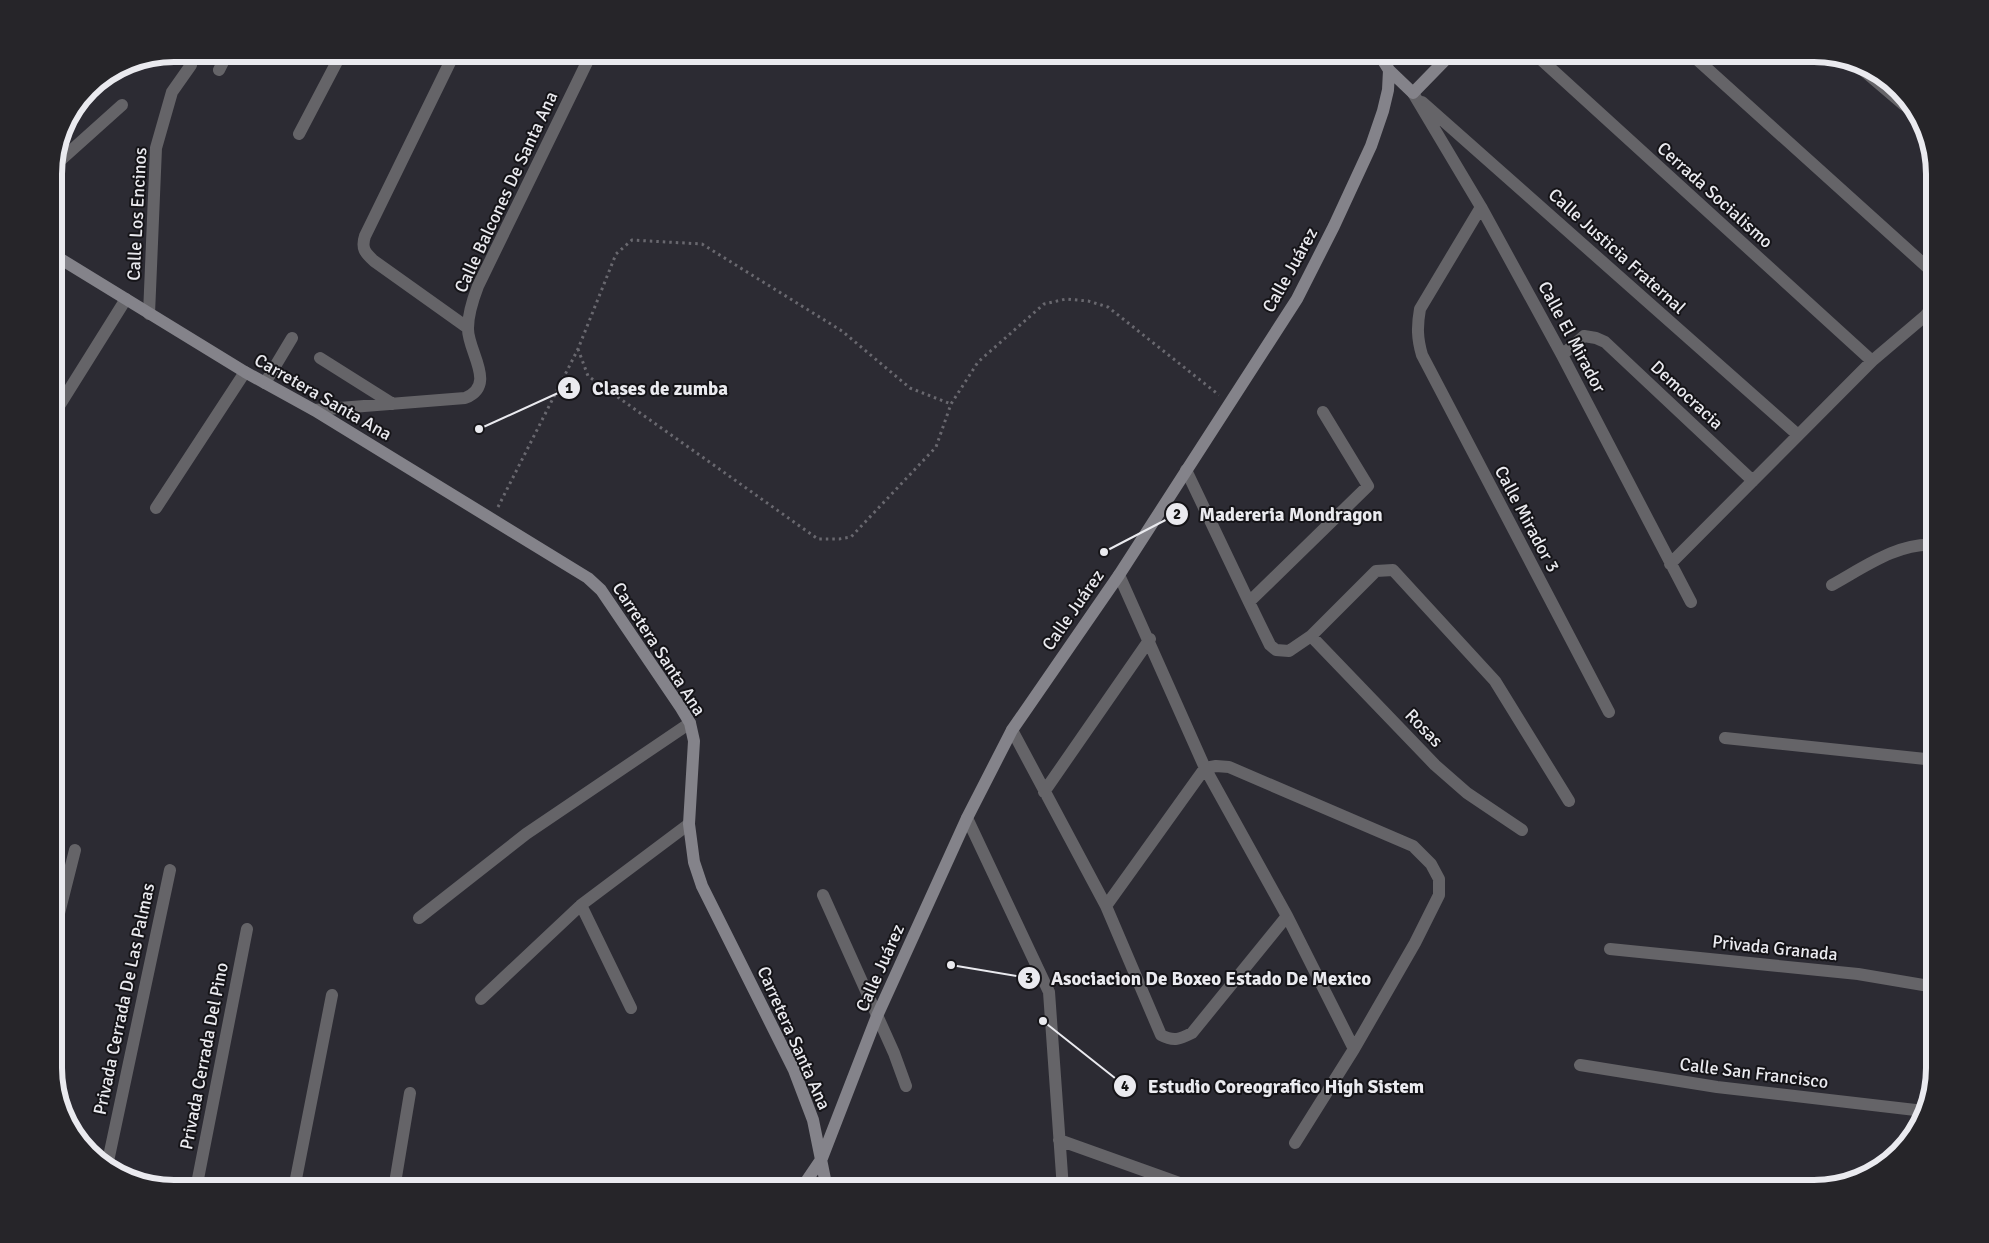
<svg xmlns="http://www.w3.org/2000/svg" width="1989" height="1243" font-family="Signika,sans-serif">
	<rect width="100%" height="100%" fill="#2c2b33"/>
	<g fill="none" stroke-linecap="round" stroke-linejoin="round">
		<path stroke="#69686f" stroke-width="3" stroke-dasharray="2.5 4" stroke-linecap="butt" d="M578,349L588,376L818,539H839L851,537L936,447L951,404L978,362L1044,304L1066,299L1088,301L1108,307L1219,395
			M498,507L578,349L616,254L632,240L702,244L842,331L910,388L951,404"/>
		<path stroke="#656468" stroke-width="12" d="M454,54L365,236C361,248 365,253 374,261L468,328
			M1535,54L1872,361
			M1691,54L1927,267L1935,277
			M1857,65L1904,105L1912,107
			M219,70L227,54
			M1413,93L1481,207L1562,355L1691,602
			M1422,102L1798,435
			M299,134L341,54
			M54,166L122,105
			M1481,207L1420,309C1417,326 1417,338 1422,355L1609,712
			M149,314L156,148L172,92L191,65
			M1562,355L1584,336L1596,338L1605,342L1753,481
			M320,358L393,404
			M265,383L292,338
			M314,410L465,398C498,385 467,351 468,328C468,313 473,299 478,286L591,54
			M54,414L126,299
			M1186,470L1249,602L1270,645L1276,650L1289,651L1311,636L1376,571L1393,570L1495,681L1569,801
			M156,508L245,372
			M1670,564L1872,361L1925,316L1935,304
			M1119,575L1205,768L1287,916L1354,1049
			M1832,585C1863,568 1898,542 1935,545
			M1249,602L1368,486L1323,412
			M1311,636L1435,765L1467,793L1522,830
			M1012,730L1106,906L1161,1035C1174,1042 1180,1039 1192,1033L1287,916
			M1725,738L1935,760
			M1044,792L1150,639
			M967,818L1049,992L1063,1189
			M823,895L894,1053L906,1086
			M581,905L631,1008
			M1106,906L1205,768L1216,766L1229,767L1413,846L1431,864L1439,879V895L1415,943L1354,1049L1295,1143
			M419,918L526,834L690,723
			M54,933L75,850
			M1610,949L1858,974L1935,987
			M481,999L581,905L689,824
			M1580,1065L1717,1087L1924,1111
			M1059,1140L1196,1189
			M107,1166L170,870
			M196,1189L247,929
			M294,1189L332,995
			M394,1189L410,1093"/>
		<path stroke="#84838a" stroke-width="12" d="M1379,54L1389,70L1413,93L1451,54
			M54,255L245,372L314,410L588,578L601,590L681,708L690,723L694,741L689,824L694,862L702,886L794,1070L813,1120L827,1189
			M801,1189L822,1158L877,1016L967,818L1012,730L1119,575L1297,299L1334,226L1371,146L1383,111L1388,90L1389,70"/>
	</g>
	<g text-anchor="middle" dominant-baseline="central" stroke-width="4" stroke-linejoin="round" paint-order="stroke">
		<g font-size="18" fill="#eaeaef" stroke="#151418">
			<text transform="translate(506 192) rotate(-65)">Calle Balcones De Santa Ana</text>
			<text transform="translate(1715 195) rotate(42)">Cerrada Socialismo</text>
			<text transform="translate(137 214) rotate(-87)">Calle Los Encinos</text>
			<text transform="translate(1617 251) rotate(42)">Calle Justicia Fraternal</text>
			<text transform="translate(1290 270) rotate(-61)">Calle Juárez</text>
			<text transform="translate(1572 337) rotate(62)">Calle El Mirador</text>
			<text transform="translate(1687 395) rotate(43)">Democracia</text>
			<text transform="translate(323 397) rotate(30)">Carretera Santa Ana</text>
			<text transform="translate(1527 519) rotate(62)">Calle Mirador 3</text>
			<text transform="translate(1073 610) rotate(-55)">Calle Juárez</text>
			<text transform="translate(659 649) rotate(57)">Carretera Santa Ana</text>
			<text transform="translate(1424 728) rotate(46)">Rosas</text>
			<text transform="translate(1775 948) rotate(6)">Privada Granada</text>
			<text transform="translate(880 968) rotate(-66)">Calle Juárez</text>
			<text transform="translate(124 999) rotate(-78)">Privada Cerrada De Las Palmas</text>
			<text transform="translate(794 1038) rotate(66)">Carretera Santa Ana</text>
			<text transform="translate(204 1056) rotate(-79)">Privada Cerrada Del Pino</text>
			<text transform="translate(1754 1073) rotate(7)">Calle San Francisco</text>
		</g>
	</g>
	<path d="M0 0H1989V1243H0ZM174 62H1814A112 112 0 0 1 1926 174V1068A112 112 0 0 1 1814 1180H174A112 112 0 0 1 62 1068V174A112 112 0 0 1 174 62Z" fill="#262529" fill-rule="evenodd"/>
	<path fill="none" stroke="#eaeaef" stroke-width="6" d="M174 62H1814A112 112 0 0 1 1926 174V1068A112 112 0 0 1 1814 1180H174A112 112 0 0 1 62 1068V174A112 112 0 0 1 174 62Z"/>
	<path fill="none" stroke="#eaeaef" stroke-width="2" d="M479 429L569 388M1104 552L1177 514M951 965L1029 978M1043 1021L1125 1086"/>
	<g fill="#eaeaef" stroke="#151418" stroke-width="2">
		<circle cx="479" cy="429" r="5"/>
		<circle cx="1104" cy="552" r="5"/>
		<circle cx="951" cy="965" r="5"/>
		<circle cx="1043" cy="1021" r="5"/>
		<circle cx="569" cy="388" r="12"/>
		<circle cx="1177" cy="514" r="12"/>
		<circle cx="1029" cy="978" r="12"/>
		<circle cx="1125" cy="1086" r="12"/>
	</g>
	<g font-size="15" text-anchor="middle" font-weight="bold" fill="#111">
		<text x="569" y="393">1</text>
		<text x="1177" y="519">2</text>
		<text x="1029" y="983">3</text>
		<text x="1125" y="1091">4</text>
	</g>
	<g font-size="19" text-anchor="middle" font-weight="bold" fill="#eaeaef" stroke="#151418" stroke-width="4" stroke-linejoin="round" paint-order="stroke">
		<text x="660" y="395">Clases de zumba</text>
		<text x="1291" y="521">Madereria Mondragon</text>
		<text x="1211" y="985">Asociacion De Boxeo Estado De Mexico</text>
		<text x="1286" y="1093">Estudio Coreografico High Sistem</text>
	</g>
</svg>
